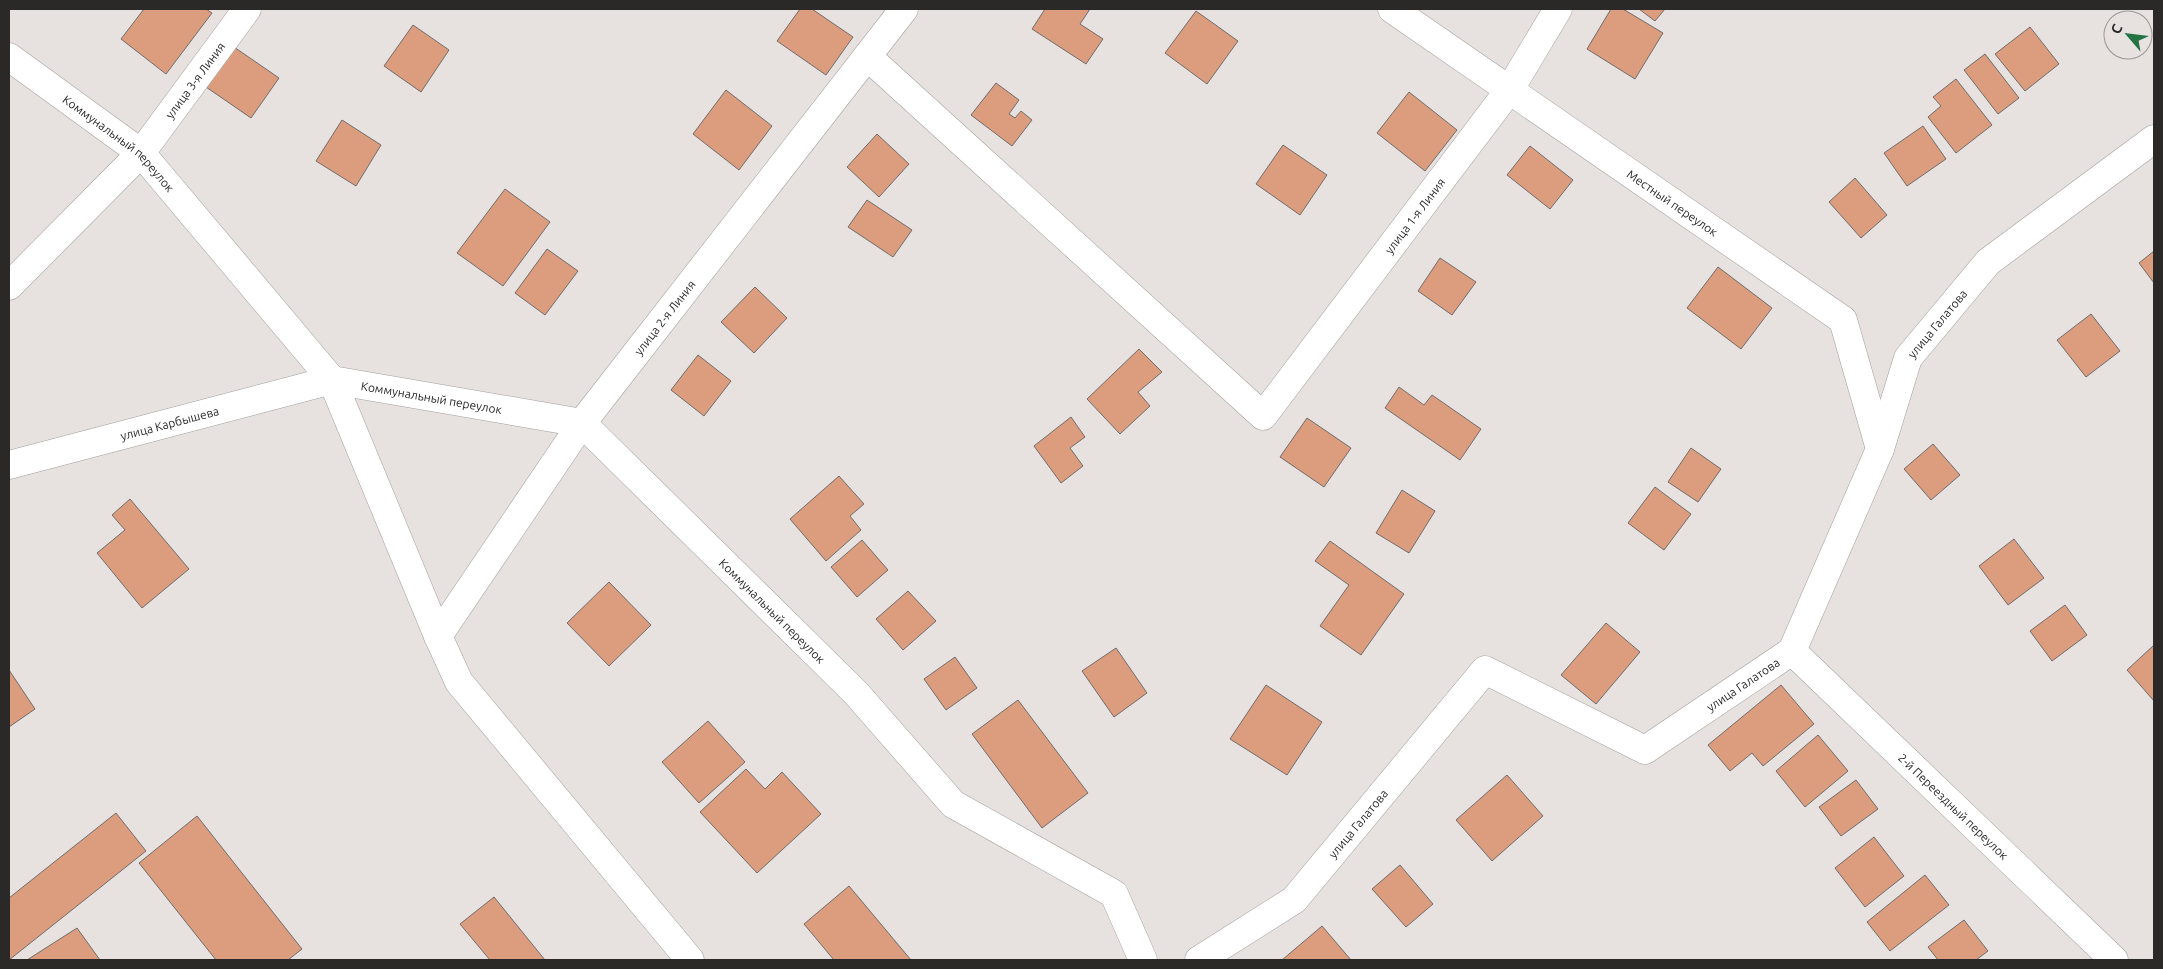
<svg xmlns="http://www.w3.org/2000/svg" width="2163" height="969" font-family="Ubuntu,sans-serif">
	<rect width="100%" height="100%" fill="#e7e2e0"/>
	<path fill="#dc9d7e" stroke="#706c6a" d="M144,9H206L212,13L166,74L121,39Z
		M800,9H812L853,37L826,75L777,41Z
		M1045,9H1090L1080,24L1103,39L1086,64L1032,29Z
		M1611,9H1623L1663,33L1635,79L1587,49Z
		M1639,9H1665L1655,21Z
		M1196,11L1238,41L1207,84L1165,53Z
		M413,25L449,50L421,92L384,66Z
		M2030,27L2059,64L2025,91L1995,54Z
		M234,47L279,78L251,118L206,87Z
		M1985,54L2019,98L1998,114L1964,70Z
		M1956,79L1992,125L1956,153L1928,117L1941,106L1933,97Z
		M996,83L1019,100L1009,114L1015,118L1021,111L1032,120L1012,146L971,115Z
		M726,90L772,126L739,170L693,134Z
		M1409,92L1457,130L1425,171L1377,133Z
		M342,120L381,145L356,186L316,161Z
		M1923,126L1946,159L1907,186L1884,153Z
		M877,134L909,164L879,197L847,167Z
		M1283,145L1327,175L1300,215L1256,184Z
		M1530,146L1573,180L1550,209L1507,175Z
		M1855,178L1887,215L1861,238L1829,202Z
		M505,189L550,222L503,286L457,253Z
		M867,200L912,230L893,257L848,227Z
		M547,249L578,271L545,315L515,293Z
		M2154,251V283L2139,263Z
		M1440,258L1476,282L1452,315L1418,291Z
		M1718,267L1772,308L1741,349L1687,308Z
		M755,287L787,318L754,353L721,322Z
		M2091,314L2120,351L2086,377L2057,340Z
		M1139,349L1162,372L1138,392L1150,406L1120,434L1087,399Z
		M698,355L731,381L704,416L671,390Z
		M1399,387L1424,405L1432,395L1481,429L1460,460L1385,408Z
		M1071,417L1085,437L1070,448L1083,466L1061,483L1034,446Z
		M1307,418L1351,448L1324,487L1280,457Z
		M1933,444L1960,475L1931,500L1904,469Z
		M1691,448L1721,469L1698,502L1668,482Z
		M839,476L864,504L850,516L861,530L826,561L790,519Z
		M1655,487L1691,514L1664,550L1628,523Z
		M1402,490L1435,511L1409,553L1376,533Z
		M130,499L189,569L142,608L97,553L125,530L112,515Z
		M2014,539L2044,578L2008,605L1979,566Z
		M862,540L888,570L857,597L831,567Z
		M1330,541L1404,594L1361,655L1320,626L1349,585L1315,561Z
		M609,582L651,625L609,666L567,623Z
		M908,591L936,621L903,650L876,619Z
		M2065,605L2087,635L2052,661L2030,631Z
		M1606,623L1640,652L1596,704L1561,675Z
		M2154,645V701L2127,670Z
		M1116,648L1147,693L1114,717L1082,671Z
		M955,657L977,688L946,710L924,679Z
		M9,670L35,709L9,727Z
		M1266,685L1322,722L1287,775L1230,739Z
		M1781,685L1814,724L1763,766L1752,753L1730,771L1708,745Z
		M1018,700L1088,793L1042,828L972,734Z
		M708,721L745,762L699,803L662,762Z
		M1818,735L1848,771L1805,807L1776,771Z
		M746,769L765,789L782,772L821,814L757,873L700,812Z
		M1507,775L1543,816L1492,861L1456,820Z
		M1856,780L1878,809L1841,836L1819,807Z
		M116,813L146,851L9,960V898Z
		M197,816L302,949L288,960H216L139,863Z
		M1874,837L1904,876L1865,907L1835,868Z
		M1400,865L1433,904L1406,927L1372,889Z
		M1925,875L1949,905L1890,951L1867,922Z
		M849,886L911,960H834L804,924Z
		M494,897L545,960H490L460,924Z
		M1964,920L1988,951L1976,960H1938L1928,947Z
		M1322,926L1351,960H1282Z
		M77,928L100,960H27Z"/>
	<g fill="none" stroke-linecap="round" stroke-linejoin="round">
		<defs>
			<g id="minor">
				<path id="s1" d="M1392,9L1843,320L1880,449"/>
				<path id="s2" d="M9,57L141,153L332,380L438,636L459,682L690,960"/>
				<path id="s3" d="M868,57L1263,416L1510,89L1558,9"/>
				<path id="s4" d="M9,286L141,153L247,9"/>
				<path id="s5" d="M9,465L332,380L582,423L856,693L953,804L1114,894L1143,960"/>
				<path id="s6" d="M438,636L582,423L904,9"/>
				<path id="s7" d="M1792,651L2114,960"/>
				<path id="s8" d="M1199,960L1294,900L1485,670L1645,750L1792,651L1880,449L1908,358L1988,262L2154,139"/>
			</g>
		</defs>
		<use href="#minor" stroke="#a49f9e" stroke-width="29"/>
		<use href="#minor" stroke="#fff" stroke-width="28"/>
	</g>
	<g text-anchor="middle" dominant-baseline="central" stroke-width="4.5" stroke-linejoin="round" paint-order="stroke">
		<g font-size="12" fill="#2b2928" stroke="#e7e2e0">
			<text stroke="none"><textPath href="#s4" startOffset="278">улица 3-я Линия</textPath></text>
			<text stroke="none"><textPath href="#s2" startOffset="140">Коммунальный переулок</textPath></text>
			<text stroke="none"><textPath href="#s1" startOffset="341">Местный переулок</textPath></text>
			<text stroke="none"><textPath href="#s3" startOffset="785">улица 1-я Линия</textPath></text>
			<text stroke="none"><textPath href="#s6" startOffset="391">улица 2-я Линия</textPath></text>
			<text stroke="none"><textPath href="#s8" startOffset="1128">улица Галатова</textPath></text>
			<text stroke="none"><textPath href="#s5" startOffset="435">Коммунальный переулок</textPath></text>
			<text stroke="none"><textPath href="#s5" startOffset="166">улица Карбышева</textPath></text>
			<text stroke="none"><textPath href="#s5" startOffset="855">Коммунальный переулок</textPath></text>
			<text stroke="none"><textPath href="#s8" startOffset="708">улица Галатова</textPath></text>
			<text stroke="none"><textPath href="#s7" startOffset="224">2-й Переездный переулок</textPath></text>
			<text stroke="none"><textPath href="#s8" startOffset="212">улица Галатова</textPath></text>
		</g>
	</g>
	<rect width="2163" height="969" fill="none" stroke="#2b2928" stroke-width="20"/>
	<g transform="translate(2128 35) rotate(298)"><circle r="24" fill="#e7e2e0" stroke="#9c9896"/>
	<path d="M0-4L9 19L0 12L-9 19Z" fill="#237343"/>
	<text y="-8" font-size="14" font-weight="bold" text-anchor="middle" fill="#2b2928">С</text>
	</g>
</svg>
